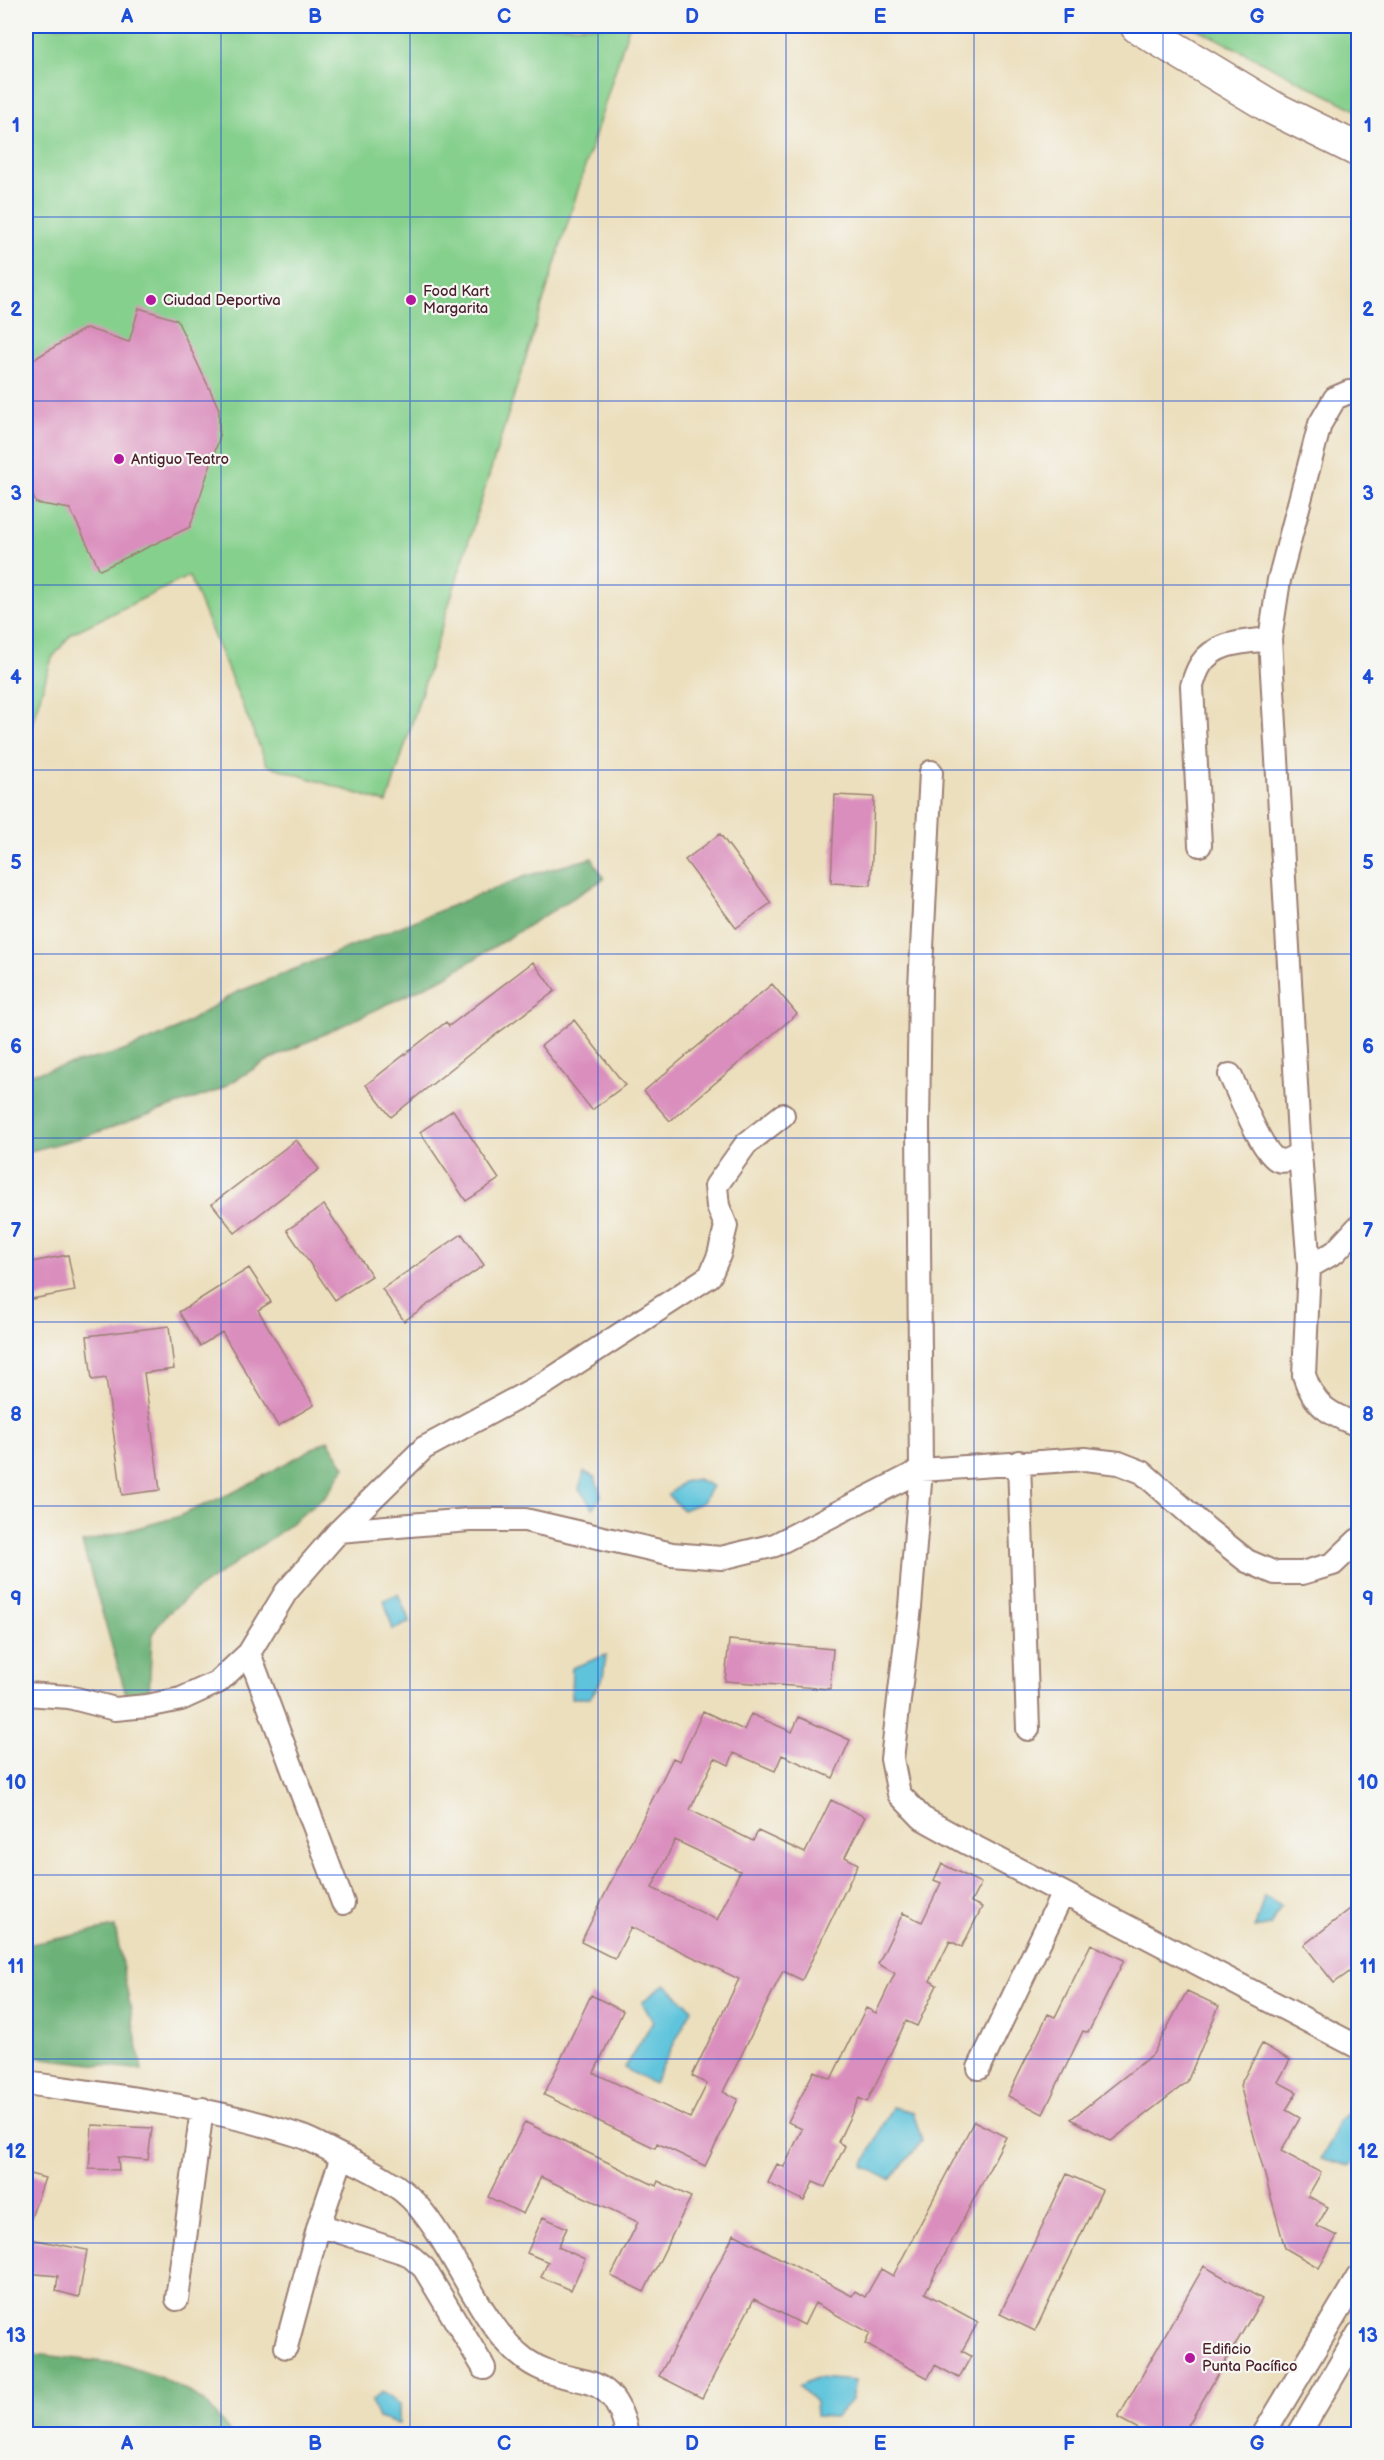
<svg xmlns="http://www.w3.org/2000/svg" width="1384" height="2460" font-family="'Balsamiq Sans',sans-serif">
	<rect width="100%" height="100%" fill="#f6f6f2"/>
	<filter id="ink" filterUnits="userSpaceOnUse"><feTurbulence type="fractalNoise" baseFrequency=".0167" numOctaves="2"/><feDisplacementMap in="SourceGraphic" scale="12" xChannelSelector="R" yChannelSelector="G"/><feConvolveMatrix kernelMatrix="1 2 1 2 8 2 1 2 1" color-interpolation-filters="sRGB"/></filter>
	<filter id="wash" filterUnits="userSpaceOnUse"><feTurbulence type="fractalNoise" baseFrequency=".008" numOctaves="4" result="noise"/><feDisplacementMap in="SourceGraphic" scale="24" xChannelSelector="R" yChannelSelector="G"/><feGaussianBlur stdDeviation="1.35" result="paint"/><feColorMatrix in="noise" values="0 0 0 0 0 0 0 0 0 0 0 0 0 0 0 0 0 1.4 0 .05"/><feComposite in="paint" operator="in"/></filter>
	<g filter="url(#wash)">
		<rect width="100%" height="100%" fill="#ecdfbd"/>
		<path fill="#86d08d" stroke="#68785c" stroke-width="1.5" d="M26,26H629L387,803L267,765L189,576L72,633L52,658L26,742Z
			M1192,26H1358V111Z"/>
		<path fill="#6cb278" stroke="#5b6852" stroke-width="1.5" d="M592,858L604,879L445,977L265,1062L217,1091L84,1137L26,1152V1075L121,1052L175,1030L235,993L526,876Z
			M328,1440L345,1467L326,1496L276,1535L192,1593L166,1615L152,1634L149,1695L127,1698L82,1543L177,1517L236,1491Z
			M115,1927L142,2070L26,2056V1945Z
			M26,2353L121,2364L159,2377L191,2393L209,2406L231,2434H26Z"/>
		<path fill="#5ec4db" stroke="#547283" stroke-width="1.5" d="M584,1472L595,1477L601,1496L593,1508L579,1489Z
			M697,1479L712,1486L703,1502L683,1510L668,1495L683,1482Z
			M398,1594L410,1622L393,1630L384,1600Z
			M606,1655L603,1677L590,1698H571L572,1668Z
			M1264,1896L1281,1906L1270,1925L1255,1928Z
			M665,1984L692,2009L653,2084L624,2068L653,2022L642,2002Z
			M1358,2104V2158L1349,2166L1321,2158L1333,2138L1337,2123Z
			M892,2107L913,2112L922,2141L890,2180L863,2166Z
			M816,2378L855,2381L851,2400L835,2417L816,2416L815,2402L799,2386Z
			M382,2392L399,2405V2423L378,2418L371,2401Z"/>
		<g id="blocks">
			<path fill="#da8ebd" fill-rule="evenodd" d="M139,308L177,320L219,409V439L190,527L100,570L70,509L36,503L26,479V364L86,328L129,342Z
				M835,795L874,797L871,885L831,883Z
				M720,834L771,903L736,928L685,860Z
				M533,962L555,991L471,1053L391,1117L366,1085L446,1022L449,1026Z
				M772,984L797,1014L670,1121L644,1091Z
				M574,1020L625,1085L592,1110L541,1046Z
				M453,1110L499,1179L466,1201L420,1132Z
				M296,1140L319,1169L235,1233L212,1204Z
				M324,1205L372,1276L335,1300L287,1230Z
				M462,1234L484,1265L404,1321L382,1289Z
				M68,1255L75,1291L26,1300V1263Z
				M249,1268L271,1302L258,1310L314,1405L278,1426L222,1332L200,1346L179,1312Z
				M169,1326L174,1369L144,1373L160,1490L122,1495L106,1378L92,1380L87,1336Z
				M729,1640L833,1649L830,1689L725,1681Z
				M703,1711L744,1730L751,1714L792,1732L799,1717L850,1740L833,1778L782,1755L775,1771L734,1753L729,1765L715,1758L690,1810L753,1841L758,1831L805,1853L831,1800L865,1817L845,1857L858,1864L802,1980L783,1971L723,2092L738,2099L705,2166L657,2143L655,2148L544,2095L591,1995L623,2011L594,2073L690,2118L707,2084L692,2076L739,1979L631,1927L615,1959L581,1942L673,1758L680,1761ZM675,1840L740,1871L717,1920L652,1888Z
				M942,1864L981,1883L971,1902L982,1907L962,1947L950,1941L930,1981L937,1985L917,2026L906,2021L867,2102L859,2098L838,2142L845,2146L825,2187L813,2182L804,2201L768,2183L777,2164L784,2167L802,2129L788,2122L814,2071L831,2079L866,2008L876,2013L895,1973L878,1964L903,1913L922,1922L941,1883L934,1880Z
				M1359,1902V1965L1334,1983L1304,1945Z
				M1091,1944L1124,1960L1088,2033L1083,2031L1043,2114L1008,2096L1048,2014L1055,2017Z
				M1187,1991L1219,2006L1187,2082L1111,2141L1071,2119L1153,2054Z
				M1262,2044L1290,2060L1278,2082L1297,2092L1286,2110L1300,2118L1281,2151L1321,2173L1308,2196L1328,2207L1317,2226L1337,2236L1319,2268L1285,2248L1240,2085Z
				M974,2121L1006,2137L925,2293L978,2322L962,2351L971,2356L959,2378L935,2365L928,2378L865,2344L870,2333L815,2303L804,2325L754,2299L702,2398L659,2376L734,2234L852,2296L855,2291L865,2297L881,2269L893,2276Z
				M525,2122L656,2186L658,2181L691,2197L644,2292L611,2276L638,2222L541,2177L523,2214L488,2197Z
				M92,2125L152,2128L148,2160L118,2157L119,2170L89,2169Z
				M26,2173L45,2178L28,2226H26Z
				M1067,2174L1102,2190L1035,2331L1000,2314Z
				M543,2217L567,2228L558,2247L585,2259L571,2290L541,2277L548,2262L527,2253Z
				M26,2238L87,2250L79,2297L56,2291L58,2276L26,2273Z
				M1204,2266L1262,2299L1183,2434H1148L1118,2418Z"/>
		</g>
	</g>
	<g filter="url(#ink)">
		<use href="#blocks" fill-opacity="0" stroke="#9b7f74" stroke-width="1.5"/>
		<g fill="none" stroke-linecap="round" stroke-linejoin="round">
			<defs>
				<path id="minor" d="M1358,394L1349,392L1335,398L1320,424L1279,580L1270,639L1300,1153L1309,1267L1304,1375C1314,1406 1329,1414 1358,1425
					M931,772L920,987L918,1126L921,1470L910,1607L892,1759L899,1794L922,1818L969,1844L1358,2047
					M1200,845L1192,686C1194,679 1197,670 1201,664C1216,641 1247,642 1270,639
					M1230,1075C1238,1091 1263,1155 1278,1160C1286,1163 1293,1157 1300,1153
					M1309,1267L1335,1252L1358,1227
					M1019,1462L1028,1729
					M339,1531L469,1520H525L672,1554L721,1558L775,1545L921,1470L1085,1459L1119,1463L1142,1472L1207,1529L1247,1561L1275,1573H1302L1333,1564L1358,1540
					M249,1653L343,1903
					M26,1694L69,1697L115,1709L147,1706L181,1699L218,1682L249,1653L286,1592L339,1531L424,1448L547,1382L710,1276L719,1255L726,1226L718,1206L716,1186L746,1144L783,1115
					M979,2068L1063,1893
					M26,2083C117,2096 209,2106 297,2135C314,2140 330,2151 346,2158C372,2171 398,2183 417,2205C455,2248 481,2327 526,2360C571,2392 612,2362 627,2434
					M319,2225L408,2254L424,2268L484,2368
					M177,2299L202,2109
					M286,2347L319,2225L342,2157
					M1264,2434L1358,2277
					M1299,2434L1358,2334"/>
				<path id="primary" d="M1137,26L1273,108L1358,150"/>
			</defs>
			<use href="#minor" stroke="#9b7f74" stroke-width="26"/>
			<use href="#primary" stroke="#9b7f74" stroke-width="36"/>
			<use href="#minor" stroke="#fff" stroke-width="22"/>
			<use href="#primary" stroke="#fff" stroke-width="33"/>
		</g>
	</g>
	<path fill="none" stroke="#1d4ed8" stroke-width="1.5" stroke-opacity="0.55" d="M221,26V2434M410,26V2434M598,26V2434M786,26V2434M974,26V2434M1163,26V2434M26,217H1358M26,401H1358M26,585H1358M26,770H1358M26,954H1358M26,1138H1358M26,1322H1358M26,1506H1358M26,1690H1358M26,1875H1358M26,2059H1358M26,2243H1358"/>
	<g fill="#b5179e" stroke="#f6f6f2" stroke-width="2">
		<circle cx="151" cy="300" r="6"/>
		<circle cx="411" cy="300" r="6"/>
		<circle cx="119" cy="459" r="6"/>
		<circle cx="1190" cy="2358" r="6"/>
	</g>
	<g text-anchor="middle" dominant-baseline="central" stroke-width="4.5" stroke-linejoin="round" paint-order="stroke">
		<g font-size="15" fill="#4a1f2b" stroke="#f6f6f2" text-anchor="start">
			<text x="423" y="291">Food Kart<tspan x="423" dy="17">Margarita</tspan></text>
			<text x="163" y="300">Ciudad Deportiva</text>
			<text x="131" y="459">Antiguo Teatro</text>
			<text x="1202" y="2349">Edificio<tspan x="1202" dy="17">Punta Pacífico</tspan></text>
		</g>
	</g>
	<rect width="1384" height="2460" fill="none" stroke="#f6f6f2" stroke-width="66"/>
	<rect x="33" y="33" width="1318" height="2394" fill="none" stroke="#1d4ed8" stroke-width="2"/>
	<g font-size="20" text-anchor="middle" font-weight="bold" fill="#1d4ed8">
		<text x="127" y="23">A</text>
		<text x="315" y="23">B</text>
		<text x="504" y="23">C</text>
		<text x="692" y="23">D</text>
		<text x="880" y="23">E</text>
		<text x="1069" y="23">F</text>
		<text x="1257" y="23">G</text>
		<text x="16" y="132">1</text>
		<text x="1368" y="132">1</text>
		<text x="16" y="316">2</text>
		<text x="1368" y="316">2</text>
		<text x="16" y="500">3</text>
		<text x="1368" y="500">3</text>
		<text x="16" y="684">4</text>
		<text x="1368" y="684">4</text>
		<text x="16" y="869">5</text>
		<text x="1368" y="869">5</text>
		<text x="16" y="1053">6</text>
		<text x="1368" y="1053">6</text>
		<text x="16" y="1237">7</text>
		<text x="1368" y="1237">7</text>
		<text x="16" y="1421">8</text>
		<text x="1368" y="1421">8</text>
		<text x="16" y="1605">9</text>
		<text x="1368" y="1605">9</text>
		<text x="16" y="1789">10</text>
		<text x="1368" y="1789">10</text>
		<text x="16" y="1973">11</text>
		<text x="1368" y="1973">11</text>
		<text x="16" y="2158">12</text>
		<text x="1368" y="2158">12</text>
		<text x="16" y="2342">13</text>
		<text x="1368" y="2342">13</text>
		<text x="127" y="2450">A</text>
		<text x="315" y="2450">B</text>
		<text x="504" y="2450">C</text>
		<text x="692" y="2450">D</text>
		<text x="880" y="2450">E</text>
		<text x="1069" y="2450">F</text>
		<text x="1257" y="2450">G</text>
	</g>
</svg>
